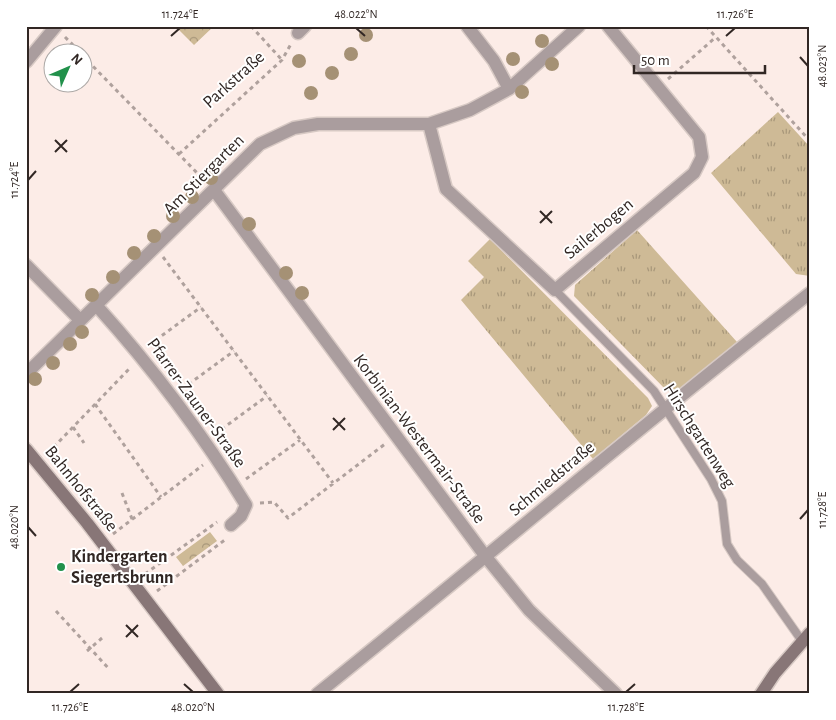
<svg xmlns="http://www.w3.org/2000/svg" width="836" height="720" font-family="'Alegreya Sans',sans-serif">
	<defs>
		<pattern id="grass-tufts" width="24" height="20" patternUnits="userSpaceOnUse" patternTransform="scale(1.25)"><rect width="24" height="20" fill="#ceba96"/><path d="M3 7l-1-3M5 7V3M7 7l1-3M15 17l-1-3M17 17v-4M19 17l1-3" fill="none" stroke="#a8977a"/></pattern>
		<pattern id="park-crowns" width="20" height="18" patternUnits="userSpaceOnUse" patternTransform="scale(1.25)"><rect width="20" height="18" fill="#ceba96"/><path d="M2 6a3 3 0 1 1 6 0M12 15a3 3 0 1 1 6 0" fill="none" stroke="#a8977a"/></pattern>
	</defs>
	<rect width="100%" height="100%" fill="#fcece7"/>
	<path fill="url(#grass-tufts)" d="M778,112L810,147V276L796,274L711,173Z
		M637,230L737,342L676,392L667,391L574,296L575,285Z
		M490,239L648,398L652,406L646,415L593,459L461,300L484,277L468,261Z"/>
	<path fill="url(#park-crowns)" d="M175,26H214L194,45Z
		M210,532L217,541L183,566L176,557Z"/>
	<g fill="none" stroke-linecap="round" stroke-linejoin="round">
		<defs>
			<path id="lane" d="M555,290L654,391L711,479L722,501L727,544L737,560L762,584L802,641"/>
			<path id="street" d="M467,26L494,61L509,89
				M298,33L305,26
				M26,62L56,26
				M429,124L446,189L555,290L694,173L702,157L699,137L608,26
				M214,190L486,557L529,610L616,694
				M26,265L80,320
				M96,305C152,367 202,433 246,505L241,516L231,525
				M26,374L260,144L294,128L318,124H429L470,110L509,89L579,26
				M317,694C482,561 643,424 810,293"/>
			<path id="secondary" d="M26,449L87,523L218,694
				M761,694L775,673L810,633"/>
		</defs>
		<use href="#lane" stroke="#d7c9c4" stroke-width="10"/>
		<use href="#street" stroke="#d7c9c4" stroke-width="15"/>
		<use href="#secondary" stroke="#d7c9c4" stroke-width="15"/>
		<path stroke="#afa19d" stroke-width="3" stroke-dasharray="4 4" stroke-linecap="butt" d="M251,26L282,60
			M706,26L810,141
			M65,37L80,52
			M82,55L204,180
			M668,79L716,37
			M179,154L282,60L291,44
			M163,257L333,483
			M149,345L201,307
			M182,389L234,351
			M95,404L161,497
			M73,427L84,443
			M215,434L267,396
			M48,453L130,368
			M246,479L300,440
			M122,493L132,519
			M260,503L274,502L288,518L385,444
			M113,534L203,465
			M145,574L217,522
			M157,591L226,539
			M56,611L110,670
			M87,651L102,638"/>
		<use href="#lane" stroke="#aa9d9e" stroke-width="8"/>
		<use href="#street" stroke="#aa9d9e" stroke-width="12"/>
		<use href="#secondary" stroke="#887677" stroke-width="12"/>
	</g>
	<g fill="#a59175">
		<circle cx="366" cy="35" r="7"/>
		<circle cx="542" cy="41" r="7"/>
		<circle cx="351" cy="54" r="7"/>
		<circle cx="513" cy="59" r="7"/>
		<circle cx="299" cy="61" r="7"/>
		<circle cx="552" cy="64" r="7"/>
		<circle cx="332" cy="73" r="7"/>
		<circle cx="522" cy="92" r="7"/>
		<circle cx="311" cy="93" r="7"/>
		<circle cx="211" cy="178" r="7"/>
		<circle cx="192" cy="197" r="7"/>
		<circle cx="173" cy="216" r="7"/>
		<circle cx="249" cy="224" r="7"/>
		<circle cx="154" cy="236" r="7"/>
		<circle cx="134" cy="253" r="7"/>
		<circle cx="286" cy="273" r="7"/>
		<circle cx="113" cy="277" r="7"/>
		<circle cx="302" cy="293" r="7"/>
		<circle cx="92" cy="295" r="7"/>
		<circle cx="82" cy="332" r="7"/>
		<circle cx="70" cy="344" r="7"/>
		<circle cx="53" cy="363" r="7"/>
		<circle cx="35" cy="379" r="7"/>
	</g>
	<path fill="none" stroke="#312724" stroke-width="2" d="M356,28L365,36M171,36L180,28M726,36L735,28M800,57L808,66M55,140L67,152M55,152L67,140M28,180L36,171M540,211L552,223M540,223L552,211M333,418L345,430M333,430L345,418M800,519L808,510M28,527L36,536M126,625L138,637M126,637L138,625M184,684L193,692M70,692L79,684M626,692L635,684"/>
	<circle fill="#21914b" stroke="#fff" stroke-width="2" cx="61" cy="567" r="5"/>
	<g text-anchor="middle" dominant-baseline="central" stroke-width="4" stroke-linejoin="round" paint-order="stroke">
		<g font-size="18" fill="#312724" stroke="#fff">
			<text transform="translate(234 80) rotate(-42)">Parkstraße</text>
			<text transform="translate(204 175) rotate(-45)">Am Stiergarten</text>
			<text transform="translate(599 229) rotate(-40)">Sailerbogen</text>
			<text transform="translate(196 403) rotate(54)">Pfarrer-Zauner-Straße</text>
			<text transform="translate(699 436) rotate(58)">Hirschgartenweg</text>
			<text transform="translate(419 439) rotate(53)">Korbinian-Westermair-Straße</text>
			<text transform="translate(552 479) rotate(-40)">Schmiedstraße</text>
			<text transform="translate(81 489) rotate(51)">Bahnhofstraße</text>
		</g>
		<g font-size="18" font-weight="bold" fill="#312724" stroke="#fff" text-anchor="start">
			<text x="71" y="557">Kindergarten<tspan x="71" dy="21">Siegertsbrunn</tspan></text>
		</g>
	</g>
	<rect width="836" height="720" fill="none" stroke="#ffffff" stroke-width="55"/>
	<g transform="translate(68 68) rotate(45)"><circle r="24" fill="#ffffff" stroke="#ada9a7"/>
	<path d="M0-4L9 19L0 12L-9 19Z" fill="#21914b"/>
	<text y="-8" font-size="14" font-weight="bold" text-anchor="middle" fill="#312724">N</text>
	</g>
	<path d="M634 65v8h131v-8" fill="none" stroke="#312724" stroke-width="2.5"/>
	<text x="641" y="65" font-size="15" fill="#312724" stroke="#ffffff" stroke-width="4" paint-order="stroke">50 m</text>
	<rect x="28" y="28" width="780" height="664" fill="none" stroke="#312724" stroke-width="2"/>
	<g font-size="12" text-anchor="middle" fill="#312724">
		<text x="180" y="18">11.724°E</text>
		<text x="356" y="18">48.022°N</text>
		<text x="735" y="18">11.726°E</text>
		<text transform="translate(822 66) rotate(-90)" y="4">48.023°N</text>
		<text transform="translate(14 180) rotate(-90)" y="4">11.724°E</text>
		<text transform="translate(822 510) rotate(-90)" y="4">11.728°E</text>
		<text transform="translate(14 527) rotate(-90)" y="4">48.020°N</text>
		<text x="70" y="711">11.726°E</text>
		<text x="193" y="711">48.020°N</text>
		<text x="626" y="711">11.728°E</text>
	</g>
</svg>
